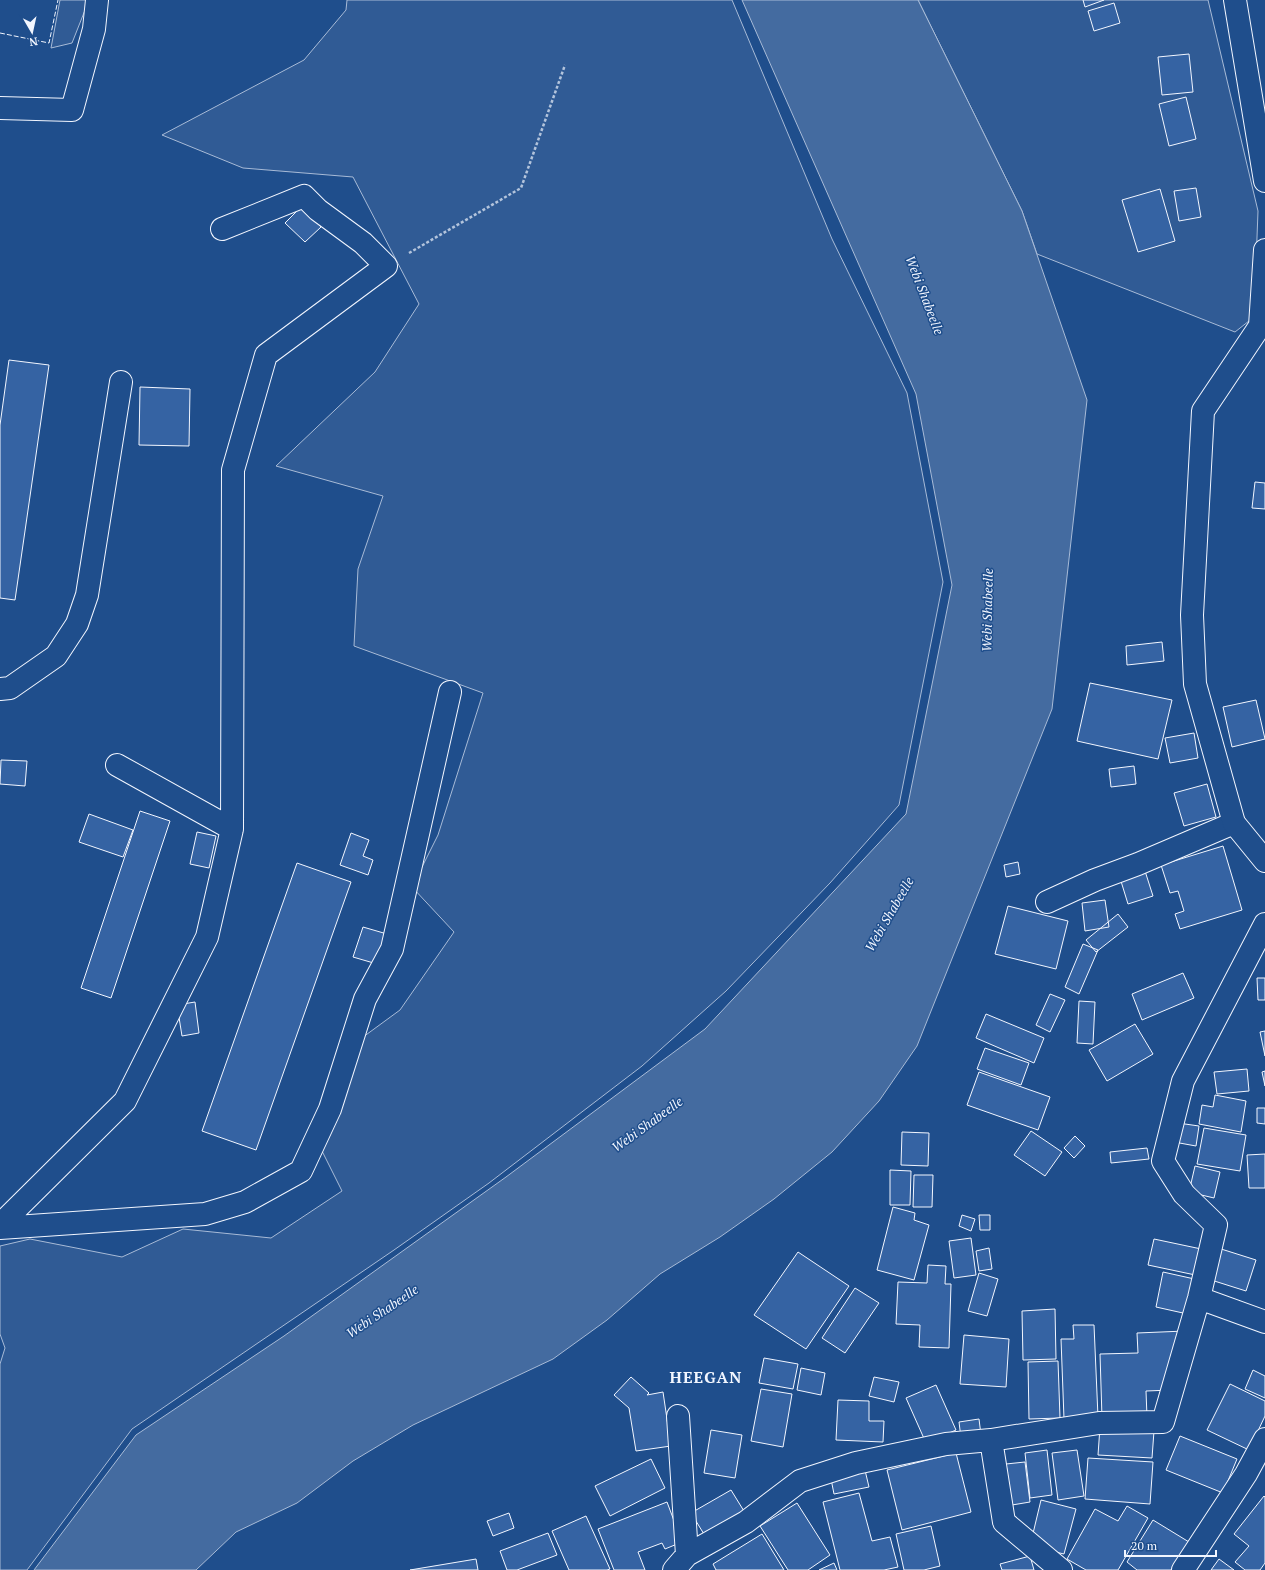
<svg xmlns="http://www.w3.org/2000/svg" width="1265" height="1570" font-family="'PT Serif',serif">
	<rect width="100%" height="100%" fill="#1f4e8c"/>
	<path fill="#305b95" stroke="#a8bbd7" d="M60,0H89L72,43L51,48Z
		M347,0H732L832,239L907,393L943,582L899,805L830,883L726,991L642,1066L489,1183L394,1250L132,1429L27,1570H0V1364L5,1348L0,1334V1246L30,1239L122,1257L183,1229L271,1238L342,1191L321,1149L359,1040L400,1010L454,932L412,887L438,835L483,693L354,646L358,569L383,496L276,466L375,372L419,304L353,177L243,168L162,135L304,60L346,10Z
		M918,0H1208L1258,211L1254,317L1235,332L1037,254L1022,211Z"/>
	<path fill="#446ba0" stroke="#a8bbd7" d="M742,0H918L1022,211L1087,400L1052,709L917,1046L879,1101L832,1152L774,1199L720,1237L660,1274L607,1320L553,1359L413,1425L353,1461L297,1503L236,1532L196,1570H34L136,1435L284,1336L506,1177L705,1029L906,814L952,585L916,394Z"/>
	<path fill="#3563a3" stroke="#f2f6ff" d="M1083,0H1104L1085,7Z
		M1114,3L1120,23L1094,31L1088,11Z
		M1189,54L1193,92L1162,95L1158,57Z
		M1186,97L1196,139L1169,146L1159,104Z
		M1196,188L1201,217L1179,221L1174,191Z
		M1160,189L1175,241L1138,252L1122,200Z
		M301,207L321,227L305,242L285,223Z
		M9,360L49,365L15,600L0,598V425Z
		M140,387L190,389L189,446L139,445Z
		M1255,482L1265,483V509L1252,508Z
		M1162,642L1164,661L1127,665L1126,646Z
		M1090,683L1172,700L1158,759L1077,741Z
		M1256,700L1265,739L1232,747L1223,707Z
		M1194,733L1198,758L1170,763L1165,738Z
		M1,760L27,761L25,786L0,784Z
		M1134,766L1136,784L1111,787L1109,769Z
		M1207,784L1216,817L1184,826L1174,793Z
		M140,811L170,821L111,998L81,988Z
		M89,814L133,830L123,857L79,842Z
		M197,832L216,836L209,868L190,864Z
		M351,833L369,840L363,856L373,860L368,875L340,865Z
		M1223,846L1242,910L1180,929L1175,914L1184,911L1178,891L1170,893L1161,865Z
		M1018,862L1020,874L1006,877L1004,865Z
		M297,863L351,882L256,1150L202,1131Z
		M1145,871L1153,896L1128,904L1120,878Z
		M1105,900L1109,927L1085,931L1082,903Z
		M1008,906L1068,921L1056,969L995,954Z
		M1118,914L1128,927L1096,952L1086,940Z
		M363,927L387,934L377,964L353,957Z
		M1083,944L1098,950L1079,994L1065,987Z
		M1183,973L1194,998L1142,1020L1132,994Z
		M1257,978H1265V1000H1258Z
		M1050,994L1065,1000L1050,1032L1036,1025Z
		M1079,1001L1095,1002L1093,1044L1077,1043Z
		M195,1002L199,1033L182,1036L177,1005Z
		M986,1014L1044,1038L1034,1063L976,1038Z
		M1135,1024L1153,1054L1107,1081L1089,1050Z
		M1265,1031V1056L1260,1032Z
		M985,1048L1029,1063L1021,1085L977,1069Z
		M1247,1069L1249,1091L1217,1094L1214,1072Z
		M1265,1071V1086L1262,1072Z
		M979,1072L1050,1097L1038,1130L967,1105Z
		M1215,1095L1246,1101L1241,1132L1199,1124L1202,1105L1213,1107Z
		M1257,1108H1265V1124L1257,1123Z
		M1178,1123L1199,1126L1196,1146L1174,1142Z
		M1204,1128L1246,1135L1240,1171L1197,1164Z
		M1031,1131L1062,1152L1045,1176L1014,1155Z
		M902,1132L929,1133L928,1166L901,1165Z
		M1075,1136L1085,1146L1074,1158L1064,1148Z
		M1147,1148L1149,1159L1111,1163L1110,1152Z
		M1265,1154V1188H1249L1247,1155Z
		M1195,1166L1220,1172L1214,1198L1189,1192Z
		M890,1170L911,1171L910,1205H890Z
		M914,1175H933L932,1207H913Z
		M893,1207L915,1213L914,1220L929,1225L914,1280L877,1270Z
		M962,1215L975,1219L971,1231L959,1226Z
		M979,1215H990V1230H980Z
		M971,1238L976,1275L954,1278L949,1241Z
		M1154,1239L1206,1250L1200,1276L1148,1265Z
		M989,1248L992,1269L979,1271L976,1251Z
		M1218,1248L1256,1260L1246,1291L1208,1279Z
		M798,1252L849,1286L806,1349L754,1315Z
		M928,1265L946,1266L945,1284H951L949,1348L919,1347L920,1325L896,1324L898,1282L927,1283Z
		M1163,1272L1199,1280L1192,1315L1156,1307Z
		M979,1273L998,1279L987,1316L968,1311Z
		M855,1288L879,1303L845,1353L822,1338Z
		M1055,1309L1056,1359L1023,1360L1022,1311Z
		M1073,1325H1094L1098,1417L1064,1419L1061,1339H1074Z
		M1185,1331L1172,1390L1146,1391L1147,1417L1102,1418L1100,1354L1138,1353L1137,1333Z
		M964,1335L1009,1339L1006,1387L960,1384Z
		M764,1358L798,1364L793,1389L759,1383Z
		M1058,1361L1060,1418L1029,1419L1028,1362Z
		M801,1368L825,1373L821,1395L797,1390Z
		M1253,1370L1265,1376V1398L1245,1389Z
		M631,1377L649,1393L647,1395L663,1392L671,1446L636,1451L629,1408L614,1395Z
		M874,1377L899,1382L894,1402L869,1396Z
		M1230,1384L1265,1401V1416L1249,1450L1207,1430Z
		M936,1385L956,1430L926,1443L906,1398Z
		M761,1389L792,1394L783,1447L751,1441Z
		M838,1400L869,1401V1421H884L883,1442L836,1440Z
		M979,1419L981,1435L961,1438L959,1422Z
		M1100,1427L1154,1431L1152,1458L1098,1455Z
		M711,1430L742,1435L735,1478L704,1473Z
		M1180,1436L1237,1459L1223,1493L1166,1470Z
		M1047,1450L1052,1495L1030,1498L1025,1453Z
		M1077,1450L1084,1496L1058,1500L1052,1453Z
		M956,1453L971,1512L902,1530L887,1470Z
		M1088,1458L1153,1462L1150,1504L1085,1499Z
		M651,1459L665,1488L610,1516L595,1486Z
		M1025,1462L1030,1502L1012,1505L1006,1464Z
		M864,1466L869,1487L834,1494L830,1474Z
		M731,1490L747,1516L707,1539L691,1513Z
		M859,1493L872,1541L890,1537L898,1567L884,1570H840L823,1502Z
		M1264,1496L1265,1497V1563L1260,1570H1245L1235,1562L1249,1546L1234,1534Z
		M1041,1500L1076,1509L1064,1554L1030,1546Z
		M667,1502L682,1542L665,1549L662,1543L638,1552L645,1570H614L598,1529Z
		M797,1503L830,1555L808,1570H788L760,1526Z
		M1127,1506L1148,1518L1118,1570H1086L1067,1559L1095,1509L1118,1521Z
		M509,1513L514,1528L493,1536L487,1521Z
		M586,1516L610,1569L607,1570H569L552,1531Z
		M1153,1520L1189,1542L1171,1570H1137L1127,1562Z
		M931,1526L940,1566L924,1570H904L896,1534Z
		M548,1533L557,1555L517,1570H507L500,1551Z
		M762,1534L784,1570H716L713,1564Z
		M1030,1556L1034,1570H1002L1000,1564Z
		M476,1559L478,1570H410Z
		M1219,1559L1234,1570H1211Z
		M834,1563L837,1570H819Z"/>
	<g fill="none" stroke-linecap="round" stroke-linejoin="round">
		<defs>
			<path id="street" d="M0,108L72,110L94,29L97,0
				M0,689L10,688L56,656L77,624L87,595L121,382
				M117,765L232,829
				M1047,902L1095,880L1138,864L1234,823
				M0,1225L125,1101L207,937L232,829L233,470L266,355L386,266L363,243L318,210L304,196L222,229
				M0,1228L205,1214L245,1202L301,1171L330,1109L365,999L392,949L450,692
				M1199,1298L1265,1322
				M678,1416L687,1555
				M674,1570L687,1555L746,1522L800,1481L856,1463L946,1444L991,1440
				M1061,1570L1004,1522L991,1440L1099,1423L1163,1422L1199,1298L1216,1225L1184,1194L1163,1161L1183,1081L1265,924
				M1183,1570L1246,1474L1265,1439"/>
			<path id="secondary" d="M1235,0L1265,181
				M1265,250L1260,326L1203,411L1192,615L1195,684L1234,823L1265,861"/>
		</defs>
		<use href="#street" stroke="#f2f6ff" stroke-width="24"/>
		<use href="#secondary" stroke="#f2f6ff" stroke-width="24"/>
		<path stroke="#b3c4dc" stroke-width="2.5" stroke-dasharray="3 2" stroke-linecap="butt" d="M409,253L521,188L565,65"/>
		<use href="#street" stroke="#1f4e8c" stroke-width="22"/>
		<use href="#secondary" stroke="#1f4e8c" stroke-width="22"/>
		<path stroke="#f2f6ff" stroke-width="1" stroke-dasharray="5 2" stroke-linecap="butt" d="M0,33L49,43L58,0"/>
	</g>
	<g text-anchor="middle" dominant-baseline="central" stroke-width="3" stroke-linejoin="round" paint-order="stroke">
		<g font-size="13" font-style="italic" fill="#f2f6ff" stroke="#1f4e8c">
			<text transform="translate(925 295) rotate(69)">Webi Shabeelle</text>
			<text transform="translate(987 610) rotate(-89)">Webi Shabeelle</text>
			<text transform="translate(889 914) rotate(-60)">Webi Shabeelle</text>
			<text transform="translate(647 1124) rotate(-36)">Webi Shabeelle</text>
			<text transform="translate(382 1311) rotate(-34)">Webi Shabeelle</text>
		</g>
		<g font-size="16" font-weight="bold" letter-spacing="1" fill="#f2f6ff" stroke="#1f4e8c">
			<text x="706" y="1377">HEEGAN</text>
		</g>
	</g>
	<g transform="translate(32 32) rotate(171)" stroke="#1f4e8c" stroke-width="3" paint-order="stroke">
	<path d="M0-3L7 15L0 10L-7 15Z" fill="#f2f6ff"/>
	<text y="-6" font-size="11" font-weight="bold" text-anchor="middle" fill="#f2f6ff">N</text>
	</g>
	<path d="M1125 1550v6h91v-6" fill="none" stroke="#f2f6ff" stroke-width="2"/>
	<text x="1131" y="1550" font-size="12" fill="#f2f6ff" stroke="#1f4e8c" stroke-width="3" paint-order="stroke">20 m</text>
</svg>
